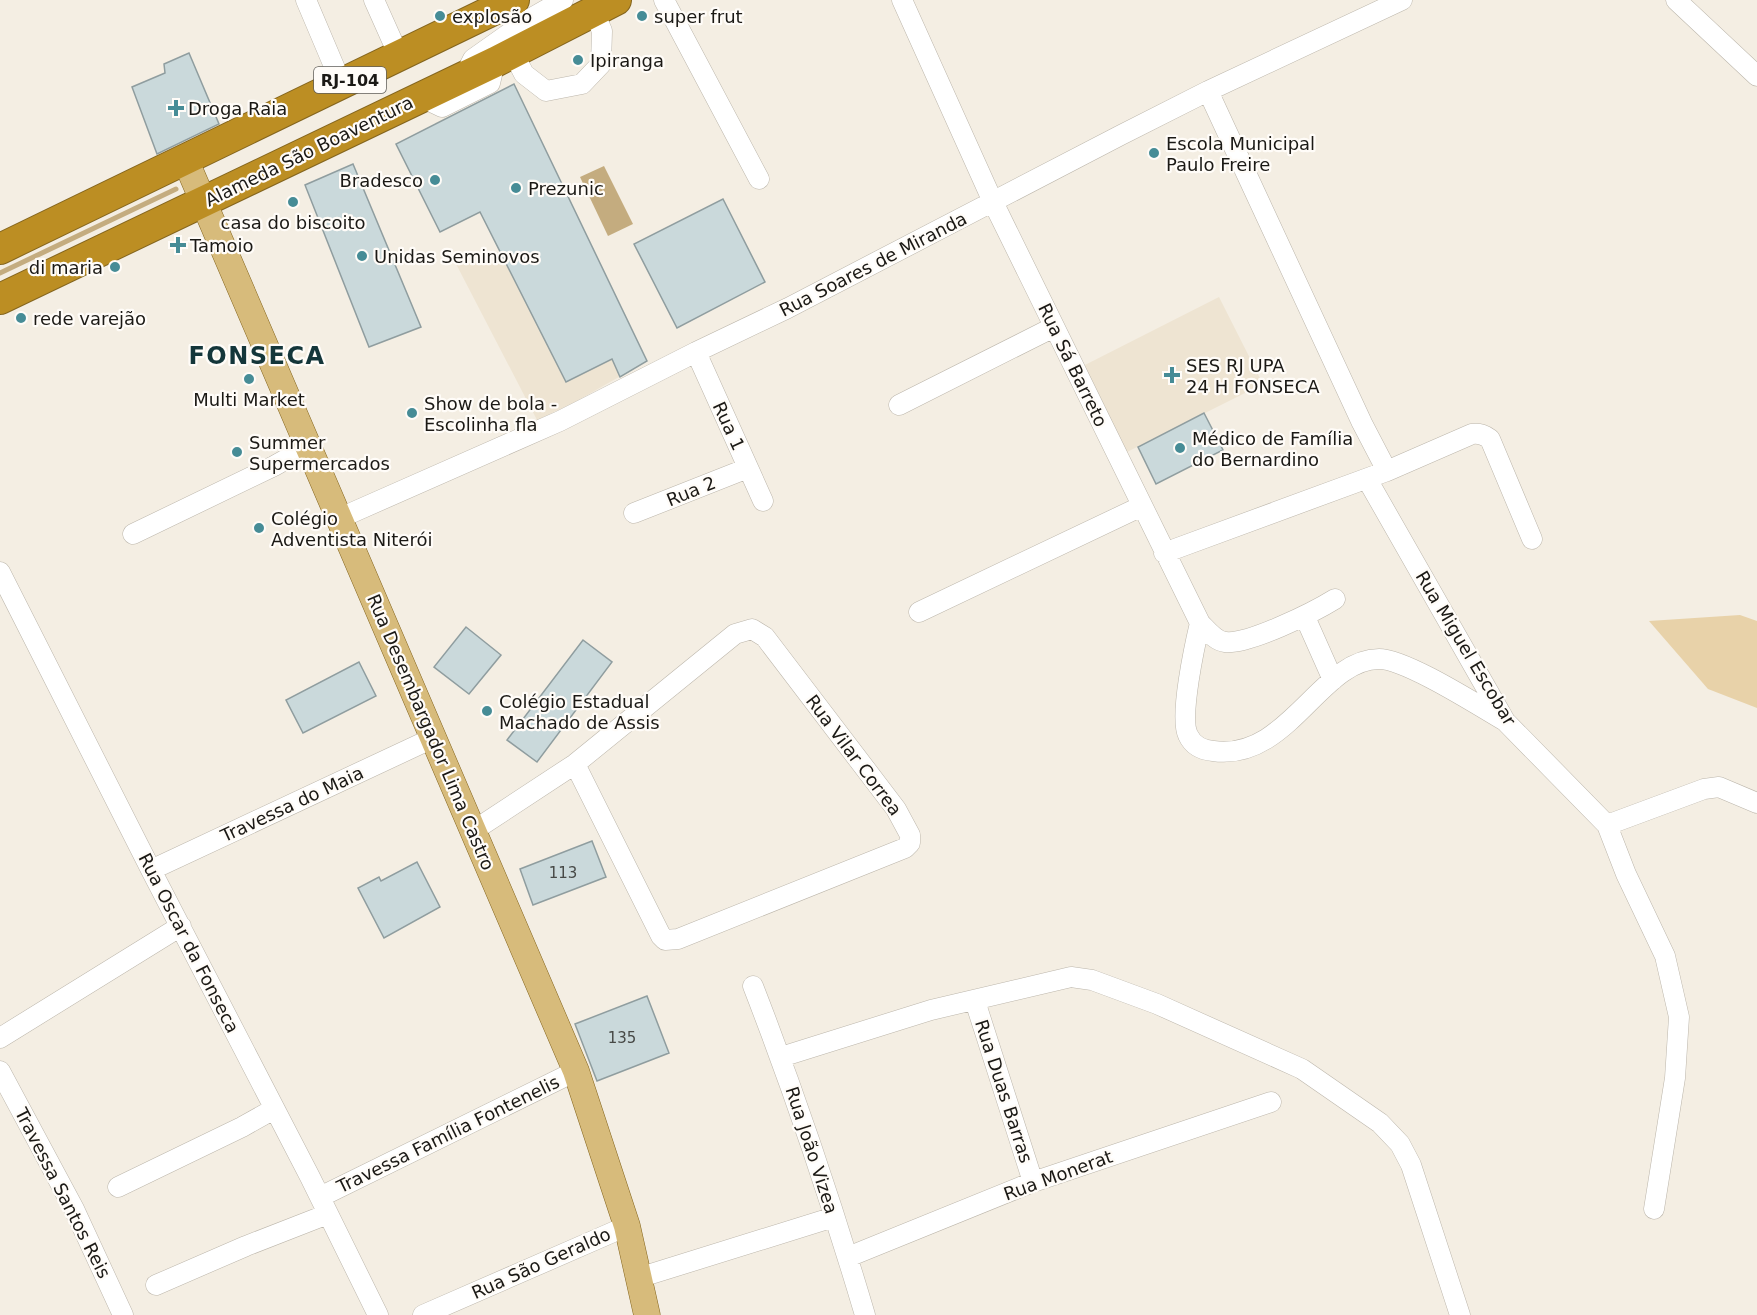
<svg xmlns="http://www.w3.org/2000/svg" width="1757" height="1315" font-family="'DejaVu Sans',sans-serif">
	<rect width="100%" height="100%" fill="#f4eee3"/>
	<path fill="#eee4d2" d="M514,85L647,361L575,402L537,420L454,260L500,252L435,123Z
		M1219,297L1263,384L1125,453L1081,367Z"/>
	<path fill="#e8d2a9" d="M1740,615L1757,621V708L1708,689L1649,621Z"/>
	<path fill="#c4ac7f" d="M604,166L633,224L608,236L580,177Z"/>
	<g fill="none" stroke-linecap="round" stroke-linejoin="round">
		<path stroke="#c4ac7f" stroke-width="5" d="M0,273L176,189"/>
	</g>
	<path fill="#cad9db" stroke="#8f9d9f" stroke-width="1.5" d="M189,53L219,124L157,154L132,87L165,73L164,64Z
		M514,84L647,361L620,377L612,359L566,382L480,212L440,232L396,144Z
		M353,164L421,327L369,347L305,185Z
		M723,199L765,282L677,328L634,244Z
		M1204,413L1223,450L1156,484L1138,447Z
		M466,627L501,655L469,694L434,667Z
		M583,640L612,662L537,762L507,740Z
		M359,662L376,696L303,733L286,700Z
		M592,841L606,877L533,905L520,869Z
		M417,862L440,907L384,938L358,888L379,877L381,881Z
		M647,996L669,1053L597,1081L575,1024Z"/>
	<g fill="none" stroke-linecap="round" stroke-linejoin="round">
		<defs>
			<path id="minor" d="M306,0L342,85
				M374,0L399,56
				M664,0L759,179
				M902,0L993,202L1200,623C1207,630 1215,641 1225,642C1248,645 1314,612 1335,599
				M1676,0L1757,76
				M513,53L524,74L546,91L582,84L601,64L602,31L594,12
				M470,65L473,59L528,20L563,0
				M421,97L442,107L490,83L495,62
				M696,352L763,501
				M899,405L1054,327
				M1387,471L1472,434C1480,433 1484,435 1490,439L1532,539
				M1367,479L1505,721L1607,825L1626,874L1665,956L1679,1017L1675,1078L1654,1209
				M634,513L748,468
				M340,518L560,421L696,352L788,308L1121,135L1208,91L1402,0
				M133,534L274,466L308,447
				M1164,553L1387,471L1362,423L1208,91
				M0,572L151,870L310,1177L378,1315
				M919,612L1142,506
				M1305,617L1333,680
				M1200,623C1195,644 1179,717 1188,735C1193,746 1202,750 1213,751C1288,762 1320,659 1379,659C1406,659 1479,706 1505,721
				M1607,825L1704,789L1719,787L1757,803
				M473,831L575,764L735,634L752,629L765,637L896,809L910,835V843L905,848L678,939L665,940L661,936L575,764
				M151,870L433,738
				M753,986C795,1094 832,1204 865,1315
				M975,1001L1033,1182
				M0,1038L181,926
				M781,1057L931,1010L1071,977L1092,980L1157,1004L1302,1069L1380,1123L1400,1144L1411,1165L1460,1315
				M0,1071L74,1209L123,1315
				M118,1187L242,1127L274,1109
				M320,1197L576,1071
				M848,1257L1033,1182L1271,1102
				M638,1278L834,1217
				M156,1285L246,1246L328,1214
				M423,1315L627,1226"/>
			<path id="major" d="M185,159L576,1071L627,1226L647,1315"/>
			<path id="highway" d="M0,249L514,0
				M0,299L495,62L616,0"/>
		</defs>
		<use href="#minor" stroke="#bcb6ab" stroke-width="21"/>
		<use href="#major" stroke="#84651e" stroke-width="27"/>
		<use href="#highway" stroke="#84651e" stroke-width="32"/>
		<use href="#minor" stroke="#fff" stroke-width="20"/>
		<use href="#major" stroke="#d7bb7b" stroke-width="26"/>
		<use href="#highway" stroke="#bc8e23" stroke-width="30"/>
	</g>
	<g fill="#468c96" stroke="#fffcf8" stroke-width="2">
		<circle cx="440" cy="16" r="6"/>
		<circle cx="642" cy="16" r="6"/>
		<circle cx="578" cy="60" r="6"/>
		<path d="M173 99h6v6h6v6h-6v6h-6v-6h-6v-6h6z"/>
		<circle cx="1154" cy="153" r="6"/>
		<circle cx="435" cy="180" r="6"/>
		<circle cx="516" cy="188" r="6"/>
		<circle cx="293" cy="202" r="6"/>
		<path d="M175 236h6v6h6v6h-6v6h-6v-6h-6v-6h6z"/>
		<circle cx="362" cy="256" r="6"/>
		<circle cx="115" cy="267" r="6"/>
		<circle cx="21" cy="318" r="6"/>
		<path d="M1169 366h6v6h6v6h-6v6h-6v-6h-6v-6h6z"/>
		<circle cx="249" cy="379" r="6"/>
		<circle cx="412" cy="413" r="6"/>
		<circle cx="1180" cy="448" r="6"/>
		<circle cx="237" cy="452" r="6"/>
		<circle cx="259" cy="528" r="6"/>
		<circle cx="487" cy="711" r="6"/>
	</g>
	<g text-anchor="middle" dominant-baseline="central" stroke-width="4.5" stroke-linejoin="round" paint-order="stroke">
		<g font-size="15" fill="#474946">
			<text x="563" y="873">113</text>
			<text x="622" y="1038">135</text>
		</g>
		<rect fill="#fffcf8" stroke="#5f5d59" stroke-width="1.5" x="314" y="67" width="72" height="26" rx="4.5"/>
		<g font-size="16" font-weight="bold" fill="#1b1915">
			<text x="350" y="80">RJ-104</text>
		</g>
		<g font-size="18" fill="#1b1915" stroke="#fffcf8" text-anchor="start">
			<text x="452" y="16">explosão</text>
			<text x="654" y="16">super frut</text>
			<text x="590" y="60">Ipiranga</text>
			<text x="188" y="108">Droga Raia</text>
			<text x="1166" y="143">Escola Municipal<tspan x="1166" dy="21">Paulo Freire</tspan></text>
			<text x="423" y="180" text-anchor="end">Bradesco</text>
			<text x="528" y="188">Prezunic</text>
			<text x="293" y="222" text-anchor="middle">casa do biscoito</text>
			<text x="190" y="245">Tamoio</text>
			<text x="374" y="256">Unidas Seminovos</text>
			<text x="103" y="267" text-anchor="end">di maria</text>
			<text x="33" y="318">rede varejão</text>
			<text x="1186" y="365">SES RJ UPA<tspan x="1186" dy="21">24 H FONSECA</tspan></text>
			<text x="249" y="399" text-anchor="middle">Multi Market</text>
			<text x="424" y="403">Show de bola -<tspan x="424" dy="21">Escolinha fla</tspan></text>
			<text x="1192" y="438">Médico de Família<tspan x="1192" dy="21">do Bernardino</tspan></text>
			<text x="249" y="442">Summer<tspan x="249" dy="21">Supermercados</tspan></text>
			<text x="271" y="518">Colégio<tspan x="271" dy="21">Adventista Niterói</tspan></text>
			<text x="499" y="701">Colégio Estadual<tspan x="499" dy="21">Machado de Assis</tspan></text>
		</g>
		<g font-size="18" fill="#1b1915" stroke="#fffcf8">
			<text transform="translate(309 151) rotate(-26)">Alameda São Boaventura</text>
			<text transform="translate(873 264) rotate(-27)">Rua Soares de Miranda</text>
			<text transform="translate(1073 365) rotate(64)">Rua Sá Barreto</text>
			<text transform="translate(729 426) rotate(65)">Rua 1</text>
			<text transform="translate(691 491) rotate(-22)">Rua 2</text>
			<text transform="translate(1466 648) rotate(59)">Rua Miguel Escobar</text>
			<text transform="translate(431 732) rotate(67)">Rua Desembargador Lima Castro</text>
			<text transform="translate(854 755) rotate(53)">Rua Vilar Correa</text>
			<text transform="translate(292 804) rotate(-25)">Travessa do Maia</text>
			<text transform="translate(189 943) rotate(63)">Rua Oscar da Fonseca</text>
			<text transform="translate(1004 1091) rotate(72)">Rua Duas Barras</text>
			<text transform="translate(448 1134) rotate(-26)">Travessa Família Fontenelis</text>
			<text transform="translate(812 1150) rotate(72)">Rua João Vizea</text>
			<text transform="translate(1058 1175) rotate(-20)">Rua Monerat</text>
			<text transform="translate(63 1193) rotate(63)">Travessa Santos Reis</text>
			<text transform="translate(541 1263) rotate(-24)">Rua São Geraldo</text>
		</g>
		<g font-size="24" font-weight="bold" letter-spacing="1.5" fill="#14363a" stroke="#fffcf8">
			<text x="257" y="356">FONSECA</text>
		</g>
	</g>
</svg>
